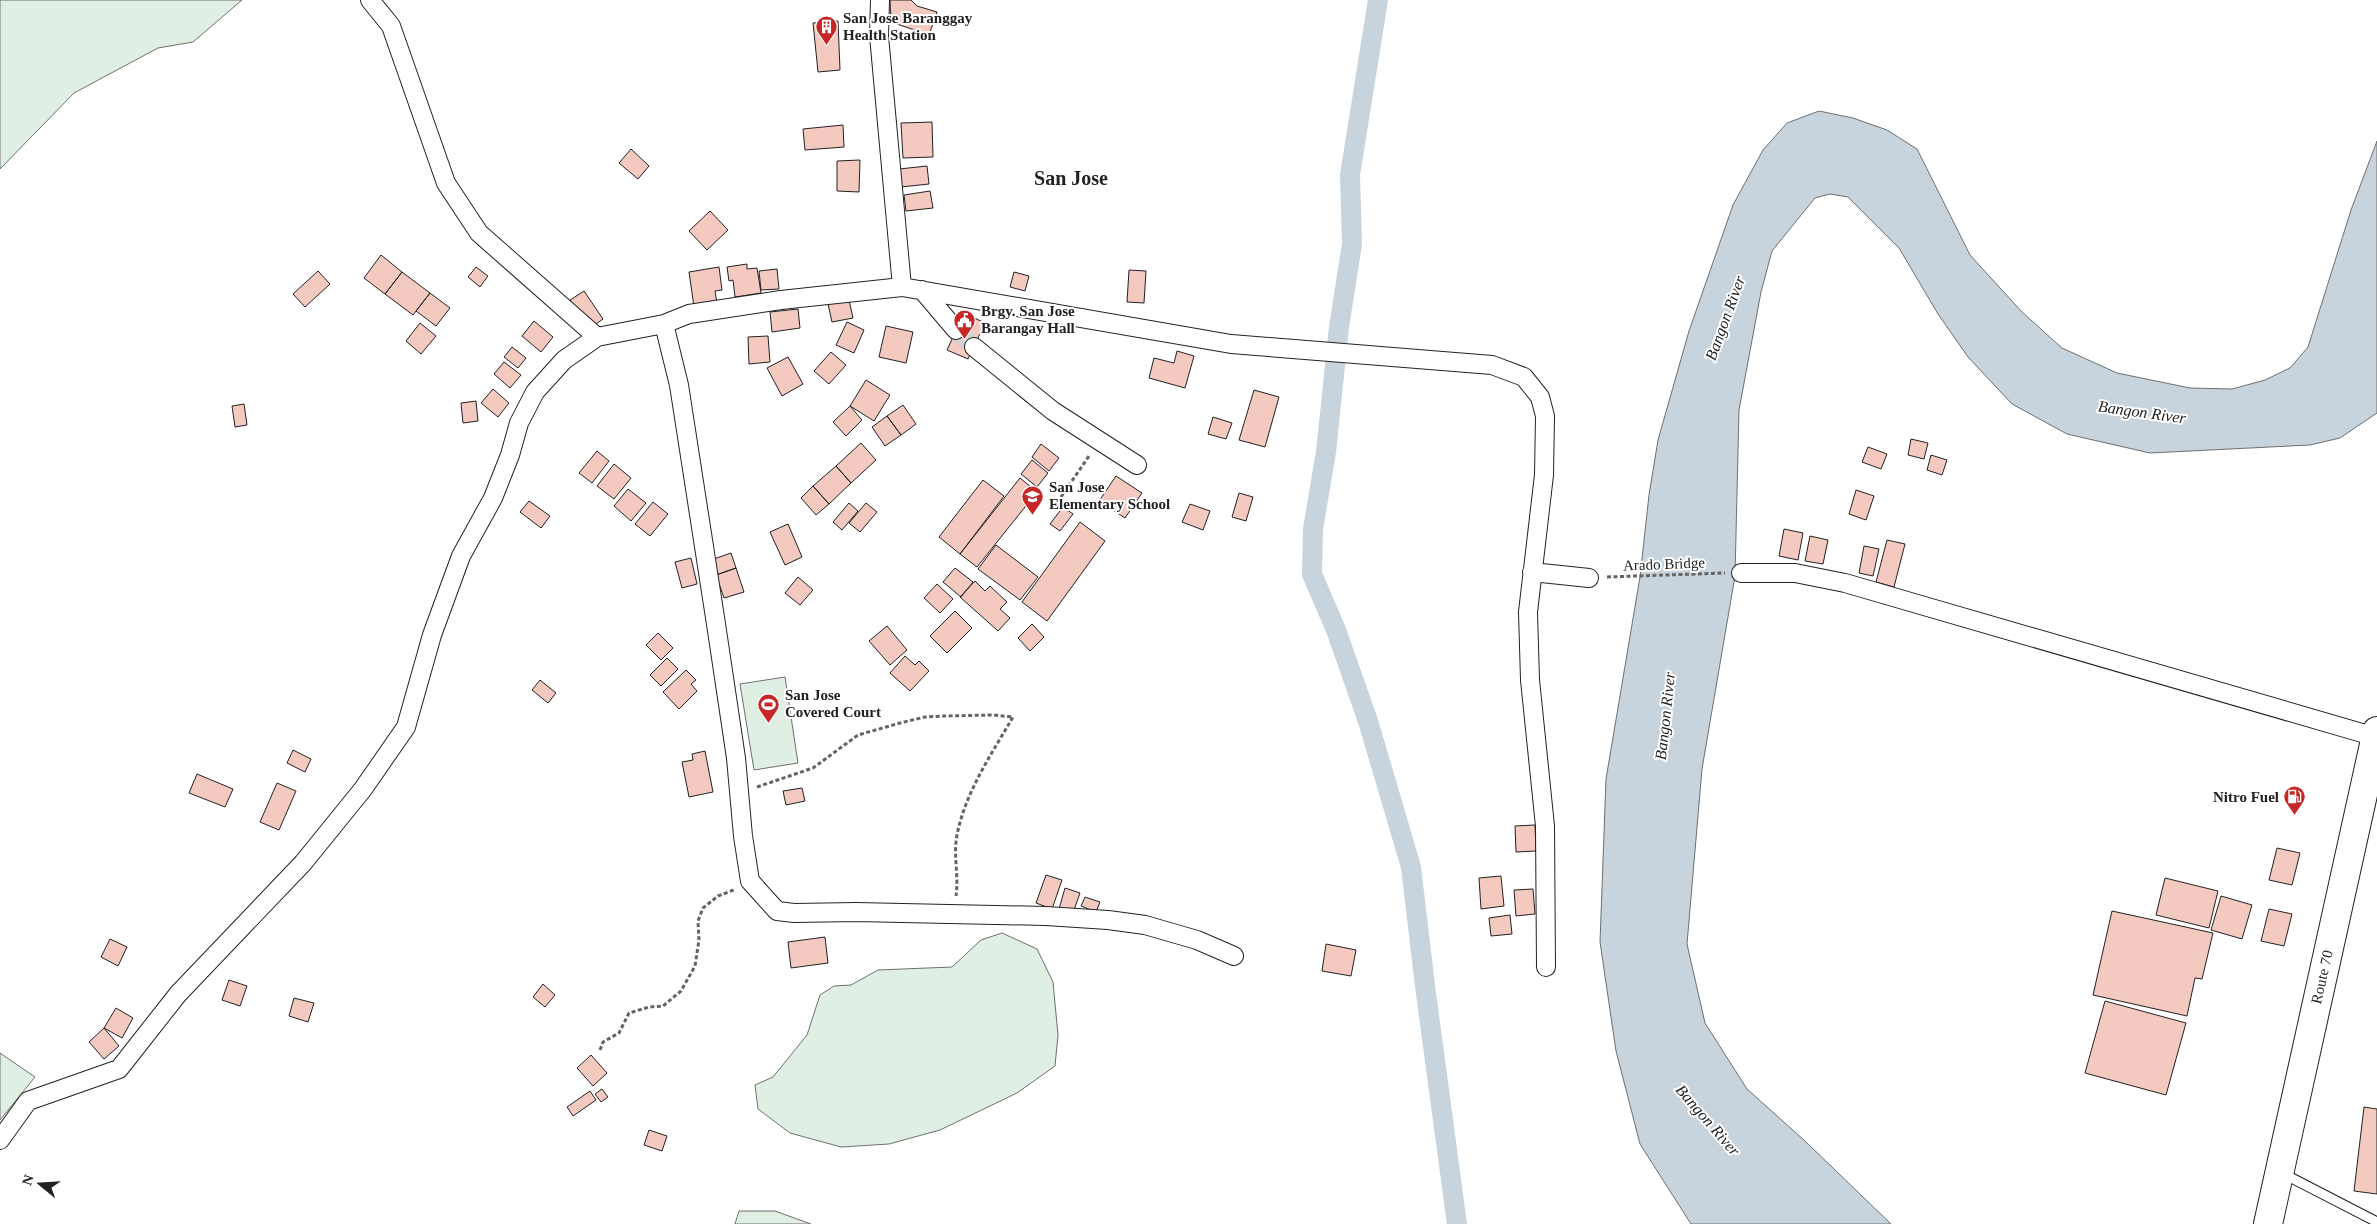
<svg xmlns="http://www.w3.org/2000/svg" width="2377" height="1224" font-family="'Times New Roman',serif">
	<rect width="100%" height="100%" fill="#fff"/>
	<path fill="#e0efe3" stroke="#6f6f6f" d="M0,0H242L193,42L158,48L74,93L0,169Z
		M785,677L798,763L754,770L740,684Z
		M1002,933L1037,949L1053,982L1058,1035L1055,1066L1017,1093L940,1130L889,1144L841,1147L790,1133L758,1109L755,1085L773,1077L807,1035L820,995L834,986L851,985L878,970L952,967L981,940Z
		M0,1053L35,1077L0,1120Z
		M739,1211H775L811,1224H735Z"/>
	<path fill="#c7d3dd" stroke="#6f6f6f" d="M1819,111L1853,118L1887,130L1917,149L1970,255L2022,312L2062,348L2117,373L2190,388L2232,389L2265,380L2290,368L2308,347L2351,210L2377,141V413L2340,438L2310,445L2150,453L2067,434L2012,404L1968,357L1938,314L1899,248L1848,197L1830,194L1815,198L1772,251L1761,292L1739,410L1735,576L1702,769L1687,944L1705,1023L1747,1089L1805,1141L1891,1224H1691L1640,1144L1616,1051L1600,942L1606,779L1640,577L1649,495L1658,440L1689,331L1733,205L1763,150L1787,123Z"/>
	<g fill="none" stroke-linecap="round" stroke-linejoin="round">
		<path stroke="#c7d3dd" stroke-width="20" d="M1378,0L1350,175L1352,244L1339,327L1326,452L1313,529L1312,574L1336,630L1368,721L1411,867L1425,986L1457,1224"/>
	</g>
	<path fill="#f3c9c0" stroke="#222" d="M890,0H911L917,6L937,12L929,35L891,22Z
		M838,21L840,70L818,72L813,23Z
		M932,122L933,157L903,158L901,123Z
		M843,125L844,147L805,150L803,129Z
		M631,149L649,166L638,179L619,163Z
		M860,160L859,192L837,191V161Z
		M927,166L929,184L901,187L899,169Z
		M930,191L933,208L906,211L904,195Z
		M710,211L728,230L707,250L689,231Z
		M381,255L402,272L385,294L364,278Z
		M747,264V269L757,268L761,293L735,297L733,280L729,281L727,267Z
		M476,267L488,276L480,287L468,277Z
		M719,267L722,290L715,291L717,303L694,307L689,272Z
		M777,269L779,289L761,290L759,271Z
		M1129,270L1146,271L1144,303L1127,302Z
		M318,271L330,284L305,307L293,294Z
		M402,272L430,293L413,315L385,294Z
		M1014,272L1029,276L1025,291L1010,287Z
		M584,291L603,319L589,329L570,300Z
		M430,293L450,308L436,326L416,311Z
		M849,300L853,318L832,322L828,304Z
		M798,309L800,328L772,332L770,312Z
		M964,313L985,323L968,359L947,350Z
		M534,321L553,337L541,352L522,336Z
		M847,322L864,330L854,353L836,345Z
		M420,323L436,336L421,354L406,341Z
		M886,326L913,332L906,363L879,357Z
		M768,336L770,362L749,364L748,337Z
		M512,347L526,358L518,368L504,357Z
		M1177,351L1194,356L1185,388L1149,378L1154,358L1174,363Z
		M831,352L846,365L829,384L814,371Z
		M788,357L803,384L782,396L767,368Z
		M504,362L521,375L510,388L494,374Z
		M866,380L890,395L874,421L850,406Z
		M493,389L509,403L498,417L481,403Z
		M1254,390L1279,397L1265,447L1239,440Z
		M476,401L478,421L463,423L461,403Z
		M244,404L247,425L235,427L232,406Z
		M903,405L916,424L901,435L887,416Z
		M850,406L862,420L846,436L833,422Z
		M887,416L901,435L885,446L872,427Z
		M1213,417L1232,423L1226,439L1208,434Z
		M1911,439L1928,443L1924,459L1908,455Z
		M861,443L876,460L851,483L836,466Z
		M1041,444L1059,458L1049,471L1032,457Z
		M1868,447L1887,454L1881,469L1862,462Z
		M597,451L609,461L592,483L579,473Z
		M1931,455L1947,460L1942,475L1927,470Z
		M1032,460L1048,473L1037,487L1021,474Z
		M614,464L631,478L614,499L597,486Z
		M836,466L851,483L829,504L813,486Z
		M1116,476L1142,493L1125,518L1099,501Z
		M1020,478L1037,492L977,567L960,554Z
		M983,480L1004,496L960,554L939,537Z
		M813,486L829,504L816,515L801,498Z
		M628,489L646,503L631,521L614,506Z
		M1856,490L1874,496L1866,520L1849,514Z
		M1239,493L1253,497L1246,521L1232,517Z
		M529,501L550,516L541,528L520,512Z
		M653,502L668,514L650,536L635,524Z
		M849,503L858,511L842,530L833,522Z
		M866,503L877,512L860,532L849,523Z
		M1190,504L1210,511L1203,530L1182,522Z
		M1063,507L1073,514L1060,531L1050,524Z
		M1080,522L1105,541L1047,621L1022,602Z
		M788,524L802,557L785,565L770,532Z
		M1784,529L1803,533L1798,560L1779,556Z
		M1810,536L1828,540L1823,564L1805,561Z
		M1887,540L1905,544L1894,587L1876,582Z
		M996,545L1038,577L1020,600L978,569Z
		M1864,546L1879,549L1873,576L1859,573Z
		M731,553L736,568L716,575L711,560Z
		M691,558L697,584L682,588L675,562Z
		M736,568L744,592L724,598L716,575Z
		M955,568L973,582L961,597L943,582Z
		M798,577L813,590L800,605L785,593Z
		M975,581L985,591L990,586L1007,602L1000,609L1010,618L998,631L960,597Z
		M937,584L953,599L940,613L924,598Z
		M955,611L972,628L947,653L930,636Z
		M1032,624L1044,637L1030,651L1018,638Z
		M887,626L907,650L890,665L869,641Z
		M658,633L673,648L661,660L646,645Z
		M905,656L915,665L919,661L929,671L910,691L890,673Z
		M667,658L678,669L661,686L650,675Z
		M686,670L696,680L691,684L697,691L679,709L663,692Z
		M540,680L556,693L548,703L532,690Z
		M293,750L311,759L305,772L287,763Z
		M705,751L713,792L689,797L682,762L693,760L692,754Z
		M197,774L233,789L225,807L189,793Z
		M277,783L296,791L279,830L260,822Z
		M802,788L805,801L786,805L783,791Z
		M1535,825L1536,851L1516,852L1515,826Z
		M2277,848L2300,853L2292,885L2269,880Z
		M1046,875L1062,880L1052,909L1036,903Z
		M1501,876L1504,906L1481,909L1479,878Z
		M2165,878L2218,891L2209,928L2156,915Z
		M1065,888L1080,893L1073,913L1059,909Z
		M1533,889L1535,914L1516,916L1514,890Z
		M2221,896L2252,905L2242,939L2211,930Z
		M1085,897L1100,902L1096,912L1081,906Z
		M2269,909L2292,914L2284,946L2261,941Z
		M2112,911L2213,933L2202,979L2195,978L2187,1016L2093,995Z
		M1510,915L1512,934L1491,936L1489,918Z
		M825,937L828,963L791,968L788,942Z
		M110,939L127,947L118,966L101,957Z
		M1326,944L1356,950L1351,976L1322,971Z
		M229,980L247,986L240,1006L222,1000Z
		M543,984L555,995L545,1007L533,997Z
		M294,998L314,1003L308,1022L289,1016Z
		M2105,1001L2186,1023L2166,1095L2085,1073Z
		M116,1008L133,1018L122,1038L104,1028Z
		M104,1028L119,1046L104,1059L89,1042Z
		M591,1055L607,1073L593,1086L577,1068Z
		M602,1089L608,1097L601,1102L595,1094Z
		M590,1091L596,1100L573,1116L567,1107Z
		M2364,1107L2377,1109V1194L2354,1191Z
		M649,1130L667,1136L662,1151L644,1145Z"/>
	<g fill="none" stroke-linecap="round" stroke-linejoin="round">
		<path stroke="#d3d3d3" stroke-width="18" stroke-dasharray="18 9" stroke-linecap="butt" d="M956,330L974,347"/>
		<defs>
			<path id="lane" d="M2282,1173L2377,1222"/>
			<path id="street" d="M370,0L391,26L446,183L479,233L597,337
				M880,0L879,36L902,287L1231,344L1492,365L1524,377L1540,397L1545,416L1544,475L1528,612L1530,680L1545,826L1546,967
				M922,290L956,330
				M664,324L679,385L716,624L736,758L743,836L750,881L777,911L794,913L856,912L1046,916L1108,920L1145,925L1197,940L1234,956
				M974,347L1053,411L1137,465
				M1532,572L1589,578
				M1741,573H1795L1845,583L2376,737
				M0,1140L28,1101L119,1069L178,994L303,863L363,789L406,727L432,635L461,556L493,498L510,455L519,423L535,392L564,360L597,337L664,324L689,314L781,300L902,287"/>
			<path id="highway" d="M2268,1224L2377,731"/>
		</defs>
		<use href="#lane" stroke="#222" stroke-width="11"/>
		<use href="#street" stroke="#222" stroke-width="20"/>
		<use href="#highway" stroke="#222" stroke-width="30"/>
		<path stroke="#646464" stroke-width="3" stroke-dasharray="4 2.5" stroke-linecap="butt" d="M1061,497L1089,456
			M1607,577L1725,573
			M757,787L813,768L858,735L900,723L925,717L944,716L993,715L1013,717C992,753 965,793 957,835C953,855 959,876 956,896
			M600,1050L603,1042L619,1033L629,1013L649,1007L663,1006L681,991L695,966L699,940L698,921L703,908L718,896L736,889"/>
		<use href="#lane" stroke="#fff" stroke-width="9"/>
		<use href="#street" stroke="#fff" stroke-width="18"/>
		<use href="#highway" stroke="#fff" stroke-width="28"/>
	</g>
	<defs>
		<symbol id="building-pin" viewBox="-11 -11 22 30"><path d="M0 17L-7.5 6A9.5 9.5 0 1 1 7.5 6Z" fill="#c62828" stroke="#fff"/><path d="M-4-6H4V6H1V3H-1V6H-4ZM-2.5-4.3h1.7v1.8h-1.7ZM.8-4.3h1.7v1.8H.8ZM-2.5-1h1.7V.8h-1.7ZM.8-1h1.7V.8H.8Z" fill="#fff"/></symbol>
		<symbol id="civic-pin" viewBox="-11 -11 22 30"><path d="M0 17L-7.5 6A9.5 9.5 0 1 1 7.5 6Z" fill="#c62828" stroke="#fff"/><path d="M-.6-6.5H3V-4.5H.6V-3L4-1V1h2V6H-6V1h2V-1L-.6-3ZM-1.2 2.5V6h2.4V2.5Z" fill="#fff"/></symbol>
		<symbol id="school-pin" viewBox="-11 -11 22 30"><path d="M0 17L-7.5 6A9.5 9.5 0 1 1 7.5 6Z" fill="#c62828" stroke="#fff"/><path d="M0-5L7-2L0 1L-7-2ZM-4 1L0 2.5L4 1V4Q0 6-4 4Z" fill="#fff"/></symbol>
		<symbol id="stadium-pin" viewBox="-11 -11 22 30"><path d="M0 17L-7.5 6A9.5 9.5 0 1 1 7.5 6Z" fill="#c62828" stroke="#fff"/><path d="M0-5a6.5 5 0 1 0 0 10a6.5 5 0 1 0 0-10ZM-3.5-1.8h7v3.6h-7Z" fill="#fff"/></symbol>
		<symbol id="fuel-pin" viewBox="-11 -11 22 30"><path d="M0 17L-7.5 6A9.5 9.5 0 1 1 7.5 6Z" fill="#c62828" stroke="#fff"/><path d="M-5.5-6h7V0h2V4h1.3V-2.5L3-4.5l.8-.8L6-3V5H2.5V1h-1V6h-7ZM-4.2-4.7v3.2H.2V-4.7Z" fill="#fff"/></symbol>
	</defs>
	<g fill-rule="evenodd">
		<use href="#building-pin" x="814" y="14" width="25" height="34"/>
		<use href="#civic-pin" x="952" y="308" width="25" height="34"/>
		<use href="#school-pin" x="1020" y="484" width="25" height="34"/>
		<use href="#stadium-pin" x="756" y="692" width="25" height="34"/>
		<use href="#fuel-pin" x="2282" y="784" width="25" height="34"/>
	</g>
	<g text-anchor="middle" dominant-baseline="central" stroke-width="4" stroke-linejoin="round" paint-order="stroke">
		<g font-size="15" font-weight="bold" fill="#222" stroke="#fff" text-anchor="start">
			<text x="843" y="18">San Jose Baranggay<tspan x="843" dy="17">Health Station</tspan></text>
			<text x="981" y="311">Brgy. San Jose<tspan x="981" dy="17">Barangay Hall</tspan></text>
			<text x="1049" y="487">San Jose<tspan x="1049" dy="17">Elementary School</tspan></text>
			<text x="785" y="695">San Jose<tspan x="785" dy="17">Covered Court</tspan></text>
			<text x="2279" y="797" text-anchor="end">Nitro Fuel</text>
		</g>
		<g font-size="15" fill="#222" stroke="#fff">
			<text transform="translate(1664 564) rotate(-2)">Arado Bridge</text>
			<text transform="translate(2322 977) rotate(-77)">Route 70</text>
		</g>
		<g font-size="16" font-style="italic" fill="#222" stroke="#fff">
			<text transform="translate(1725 318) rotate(-70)">Bangon River</text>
			<text transform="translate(2142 412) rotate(8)">Bangon River</text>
			<text transform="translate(1665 716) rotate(-84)">Bangon River</text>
			<text transform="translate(1708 1120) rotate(49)">Bangon River</text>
		</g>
		<g font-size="20" font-weight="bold" fill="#222" stroke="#fff">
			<text x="1071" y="178">San Jose</text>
		</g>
	</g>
	<g transform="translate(40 1184) rotate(288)" stroke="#ffffff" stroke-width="4" paint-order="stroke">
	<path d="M0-4L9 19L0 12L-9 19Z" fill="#222222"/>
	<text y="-8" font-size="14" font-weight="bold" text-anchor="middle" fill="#222222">N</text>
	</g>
</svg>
